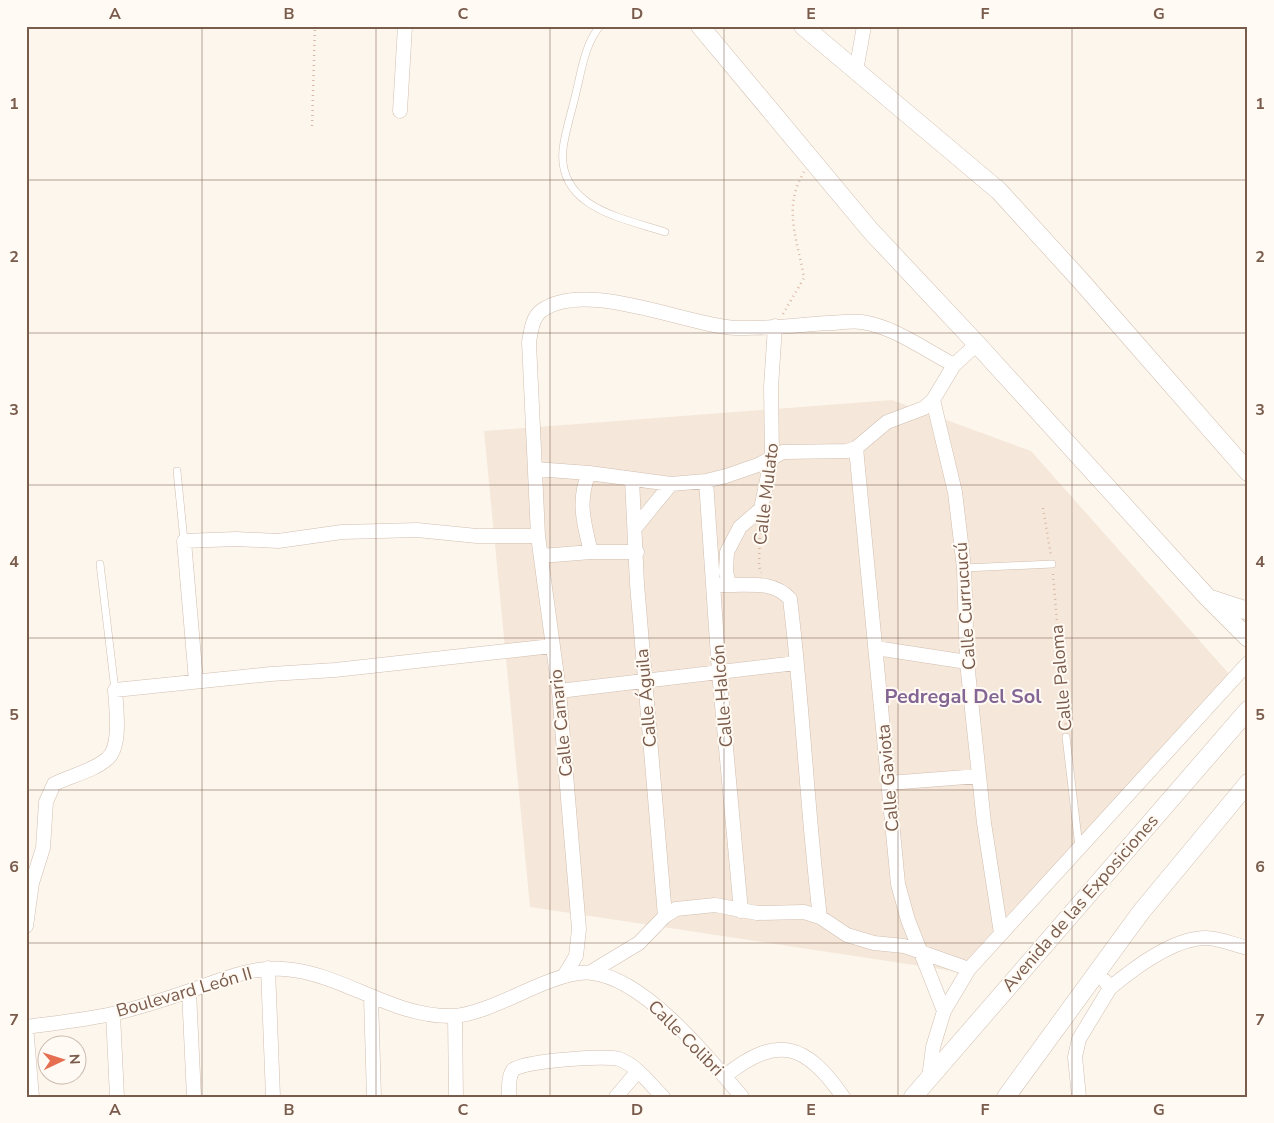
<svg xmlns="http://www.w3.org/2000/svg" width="1274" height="1123" font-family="'Nunito Sans',sans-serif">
	<rect width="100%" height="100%" fill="#fdf6ec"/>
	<path fill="#f5e8da" d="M892,400L1031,451L1230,675L960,972L530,907L484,431Z"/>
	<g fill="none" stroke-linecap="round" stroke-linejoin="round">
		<defs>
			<path id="service" d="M600,26C584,45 581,74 575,97C571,114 565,132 563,149C557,208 623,218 665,232
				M177,471L184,541
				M100,564L115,690
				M964,568L1052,564
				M1066,737L1079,847"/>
			<path id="minor" d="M856,71L864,26
				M400,111L405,26
				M933,400L955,492L964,568L967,662L984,823L1001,933
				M856,448L898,884L908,920L944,1011
				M535,469L589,473L671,484L706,481L726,476L758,465L783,452L847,451L856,448L887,422L924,408L933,400L954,365L977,344
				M589,473C577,501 584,524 591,552
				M632,479L637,584L665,916
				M706,481L719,672L741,911
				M635,528L671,484
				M541,556L591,552H637
				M719,585H729L726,571L727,552L740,527L761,509L772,456L771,387L775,326
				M729,585C751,585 774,581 790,599C803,704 807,811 820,917
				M876,648L967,662
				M196,681L184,541L236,539L278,541L342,532L417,530L477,536H538
				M559,691L796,663
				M888,783L979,776
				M26,926L32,883L43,848L46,802L54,784C70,776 93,771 107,759C122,747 116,707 115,690L271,674L335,670L552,646
				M268,968L273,1097
				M591,972L639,943L665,916L676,909L715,905L757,913L804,912L820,917L847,935L874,943L904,946L969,969
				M564,976L576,956L579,929L559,691L538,536L529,342C531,332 532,318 541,311C585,278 687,326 737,328C767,329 798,325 828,323C839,323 851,320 862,322C895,327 925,350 954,365
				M1110,988C1134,968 1173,938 1206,938C1219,938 1235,945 1248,948
				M189,991L194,1097
				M371,997L374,1097
				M113,1014L117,1097
				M455,1016L456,1097
				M26,1026L32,1097
				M26,1027C55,1023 84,1020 112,1014C139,1008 166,999 192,990C221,980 252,966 284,969C343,973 392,1018 454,1016C483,1014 522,991 550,981C563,976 579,971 593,973C646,980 708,1057 742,1097
				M725,1076C777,1034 806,1043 843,1097
				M929,1078L933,1047L944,1011L969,969L1248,663
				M509,1097C509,1089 508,1077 513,1070C520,1061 607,1055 619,1059C636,1065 650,1084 663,1097
				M616,1097L637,1072
				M1079,1097L1075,1057L1079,1039L1110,988L1105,981"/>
			<path id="tertiary" d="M700,26L870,230L977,344L1208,598L1248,638
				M803,26L999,191L1081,281L1248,472
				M1211,599L1248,611
				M913,1097L1248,710
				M1006,1097L1141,912L1248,783"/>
		</defs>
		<use href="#service" stroke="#d1beb0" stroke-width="8"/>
		<use href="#minor" stroke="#d1beb0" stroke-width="15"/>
		<use href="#tertiary" stroke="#d1beb0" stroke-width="19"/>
		<path stroke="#d9b8a5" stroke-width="2.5" stroke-dasharray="1 4" stroke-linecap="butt" d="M312,126L315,26
			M783,314L804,278C798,241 782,208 804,172
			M1043,508L1051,556
			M760,528L759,566L761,573
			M1053,574L1066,728"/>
		<use href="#service" stroke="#fff" stroke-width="7"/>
		<use href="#minor" stroke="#fff" stroke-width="14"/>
		<use href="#tertiary" stroke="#fff" stroke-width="18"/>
	</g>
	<path fill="none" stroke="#7a5c4d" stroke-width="1" stroke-opacity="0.55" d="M202,26V1097M376,26V1097M550,26V1097M724,26V1097M898,26V1097M1072,26V1097M26,180H1248M26,333H1248M26,485H1248M26,638H1248M26,790H1248M26,943H1248"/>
	<g text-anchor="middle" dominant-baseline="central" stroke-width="4" stroke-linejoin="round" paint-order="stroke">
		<g font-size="18" fill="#7a5c4d" stroke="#fffaf3">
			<text transform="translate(766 494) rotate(-83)">Calle Mulato</text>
			<text transform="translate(965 606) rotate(-94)">Calle Currucucú</text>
			<text transform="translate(1061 678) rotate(-95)">Calle Paloma</text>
			<text transform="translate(722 696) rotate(-95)">Calle Halcón</text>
			<text transform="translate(646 698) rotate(-95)">Calle Águila</text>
			<text transform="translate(561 723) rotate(-96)">Calle Canario</text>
			<text transform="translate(888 778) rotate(-95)">Calle Gaviota</text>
			<text transform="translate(1080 903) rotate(-49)">Avenida de las Exposiciones</text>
			<text transform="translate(184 992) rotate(-16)">Boulevard León II</text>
			<text transform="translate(686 1038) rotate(45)">Calle Colibri</text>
		</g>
		<g font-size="20" font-weight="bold" fill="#846695" stroke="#fffaf3">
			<text x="963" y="696">Pedregal Del Sol</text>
		</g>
	</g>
	<rect width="1274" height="1123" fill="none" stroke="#fffaf3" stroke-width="55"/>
	<g transform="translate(62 1060) rotate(86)"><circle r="24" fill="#fffaf3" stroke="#cabbb1"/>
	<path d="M0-4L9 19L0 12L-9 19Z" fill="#e76f51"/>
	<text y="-8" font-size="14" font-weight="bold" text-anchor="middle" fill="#7a5c4d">N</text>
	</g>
	<rect x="28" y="28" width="1218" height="1068" fill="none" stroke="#7a5c4d" stroke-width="2"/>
	<g font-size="16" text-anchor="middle" font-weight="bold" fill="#7a5c4d">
		<text x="115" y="19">A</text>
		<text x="289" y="19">B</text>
		<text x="463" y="19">C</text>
		<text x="637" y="19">D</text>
		<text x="811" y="19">E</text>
		<text x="985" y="19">F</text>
		<text x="1159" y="19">G</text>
		<text x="14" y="109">1</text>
		<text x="1260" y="109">1</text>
		<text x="14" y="262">2</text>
		<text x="1260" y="262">2</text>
		<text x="14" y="415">3</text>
		<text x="1260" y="415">3</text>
		<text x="14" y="567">4</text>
		<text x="1260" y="567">4</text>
		<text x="14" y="720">5</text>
		<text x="1260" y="720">5</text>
		<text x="14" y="872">6</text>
		<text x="1260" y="872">6</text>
		<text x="14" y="1025">7</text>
		<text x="1260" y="1025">7</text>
		<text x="115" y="1115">A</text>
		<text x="289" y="1115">B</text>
		<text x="463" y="1115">C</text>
		<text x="637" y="1115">D</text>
		<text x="811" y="1115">E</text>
		<text x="985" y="1115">F</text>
		<text x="1159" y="1115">G</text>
	</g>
</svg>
